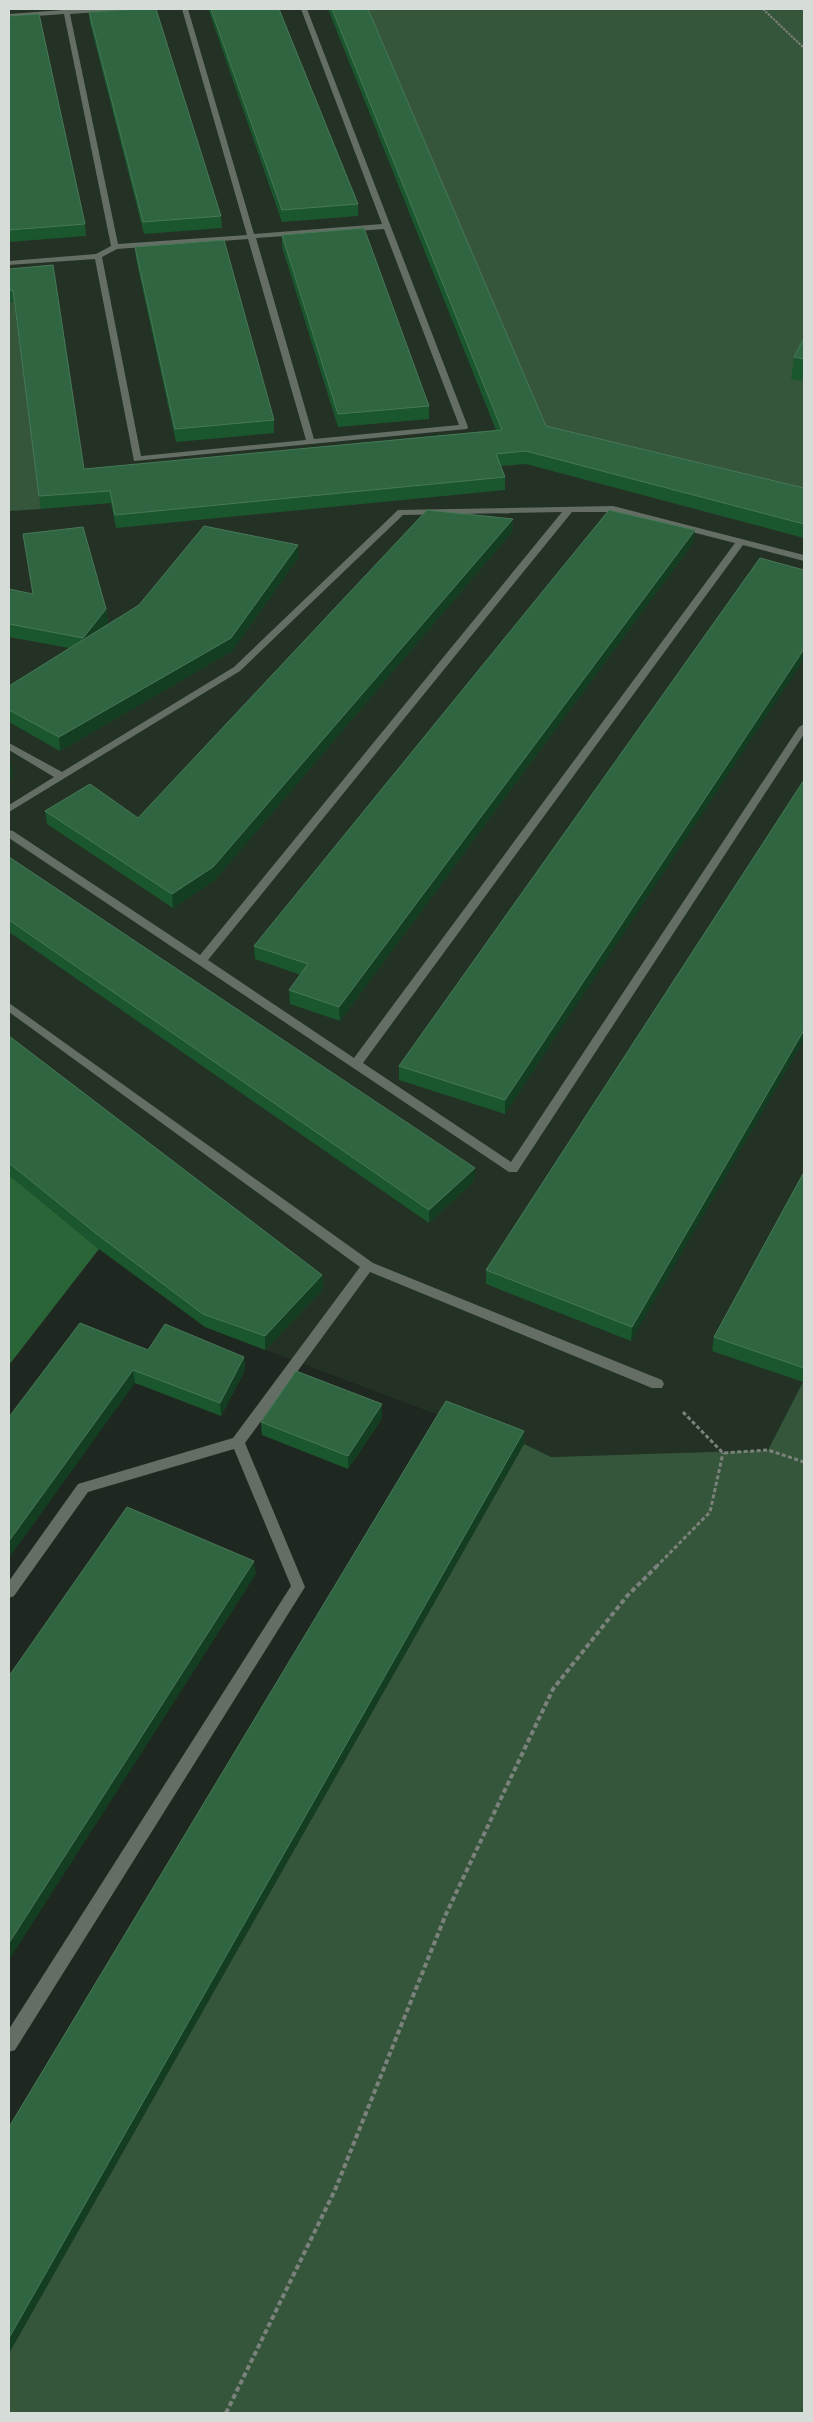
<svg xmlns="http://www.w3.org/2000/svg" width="813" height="2422" font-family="'DejaVu Sans',sans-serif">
	<rect width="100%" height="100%" fill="#1f2820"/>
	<path fill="#233225" d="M9,9H363L804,502V1380L768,1450L550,1457L205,1327L99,1249L9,1365V511L40,508L14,303H9Z"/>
	<path fill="#35563b" d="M363,9H804V502L546,439Z
		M14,302L41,509L9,511V303Z
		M804,1380V2413H9V2353L524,1444L551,1457L768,1450Z"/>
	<path fill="#296537" d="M9,1175L99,1249L9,1365Z"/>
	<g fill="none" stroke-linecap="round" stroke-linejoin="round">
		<path stroke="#7b827c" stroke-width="2" stroke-dasharray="2.5 1" stroke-linecap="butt" d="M763,9L804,48"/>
		<path stroke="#7b827c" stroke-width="3" stroke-dasharray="4 2.5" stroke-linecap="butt" d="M683,1412L723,1453L768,1450L804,1462
			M656,1567L710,1512L723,1453"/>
		<path stroke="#7b827c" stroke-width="4" stroke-dasharray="5 3" stroke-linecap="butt" d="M226,2413L335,2190L446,1914L553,1689L627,1596L657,1566"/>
		<path fill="#646e65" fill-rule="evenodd" d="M63,9H115L112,11L70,14L118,244L247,235L182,9H188L254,234L382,224L301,9H307L468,427L467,429L134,461L95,259L9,265V261L96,254L111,246L64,14L9,18V14L63,10ZM384,229L459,425L314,439L256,238ZM248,239L306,440L141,456L102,257L117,249Z
			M613,506L804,555V561L743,545L363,1063L511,1162L799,727L804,724V734L517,1172H509L9,838V830L13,831L200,955L562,512L403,515L240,671L9,812V805L54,777L9,750V743L62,772L234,667L398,510ZM572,512H613L735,543L354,1058L208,960Z
			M9,1003L373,1263L662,1380L664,1384L662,1388H652L370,1272L245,1443L305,1587L15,2050L9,2052V2029L291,1586L234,1449L88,1492L14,1596L9,1598V1581L78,1484L233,1438L360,1267L9,1012Z"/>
	</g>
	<path fill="#1b572e" d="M209,9H279L358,204V216L282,222L210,14Z
		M328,9H368L546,426L804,488V538L526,464L501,466L505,477V490L116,528L111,503L41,509L14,302L9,303V269L84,469L496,430Z
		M89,12L221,216L222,228L144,234L90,23Z
		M9,16L85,224L86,236L9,242Z
		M282,235L429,406V419L338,427L282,247Z
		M135,247L274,420V433L176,442L136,259Z
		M804,338V381L791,379L794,357Z
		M513,519L512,532L214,881L173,908L47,824L45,811L138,818Z
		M23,534L106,609L108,622L104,627L298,558L232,651L60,751L9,722V686L69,648L9,637V589L33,594Z
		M693,543L340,1021L290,1004L289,990L301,975L255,959L254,946Z
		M760,558L505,1114L399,1080V1066Z
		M804,780L631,1341L486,1284V1270Z
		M9,857L474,1181L429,1223L9,932Z
		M9,1036L322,1275L323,1289L265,1350L205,1327L99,1249L9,1175Z
		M804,1172V1380L803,1382L712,1351L714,1337Z
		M148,1350L244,1357L245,1370L221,1416L135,1383L9,1417Z
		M382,1418L348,1469L262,1435L261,1422Z"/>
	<path fill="#143e21" d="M513,519L512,532L214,881L173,908L172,894Z
		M695,530L693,543L340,1021L339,1007Z
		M298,545V558L232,651L60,751L59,737Z
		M106,609L108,622L84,651L83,638Z
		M804,649V659L505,1114V1100Z
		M11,763L13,777L9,780V765Z
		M804,1030V1040L631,1341L632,1327Z
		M475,1168L474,1181L429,1223V1210Z
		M322,1275L323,1289L265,1350V1336Z
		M244,1357L245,1370L221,1416L220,1403Z
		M133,1370L135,1383L9,1558V1541Z
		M382,1404V1418L348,1469V1456Z
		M524,1431V1444L9,2353V2338Z
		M254,1561L256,1574L9,1960V1943Z"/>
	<path fill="#2f6540" stroke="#497858" d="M138,9H156L221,216L143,222L89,12Z
		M211,9H279L358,204L282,210Z
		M332,9H368L546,426L804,488V524L526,451L496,454L505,477L115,515L110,491L39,496L13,290H9V269L53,265L84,469L502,430Z
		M39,14L85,224L9,230V16Z
		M364,228L429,406L338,414L282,235Z
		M224,240L274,420L175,429L135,247Z
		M804,338V359L794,357Z
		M427,510L513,519L213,867L172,894L45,811L90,784L138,818Z
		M609,510L695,530L339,1007L289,990L308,964L254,946Z
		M204,526L298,545L231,638L59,737L9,710V686L139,605Z
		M83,527L106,609L83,638L9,624V589L33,594L23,534Z
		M760,558L804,570V649L505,1100L399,1066Z
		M804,780V1030L632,1327L486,1270Z
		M9,857L475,1168L429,1210L9,920Z
		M9,1036L322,1275L265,1336L203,1314L98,1235L9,1163Z
		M804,1172V1368L714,1337Z
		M80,1323L148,1350L165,1324L244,1357L220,1403L133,1370L9,1541V1417Z
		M296,1371L382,1404L348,1456L261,1422Z
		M446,1401L524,1431L9,2338V2127Z
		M127,1507L254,1561L9,1943V1676Z"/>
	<rect width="813" height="2422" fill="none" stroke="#d6dcd7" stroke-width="20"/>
</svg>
